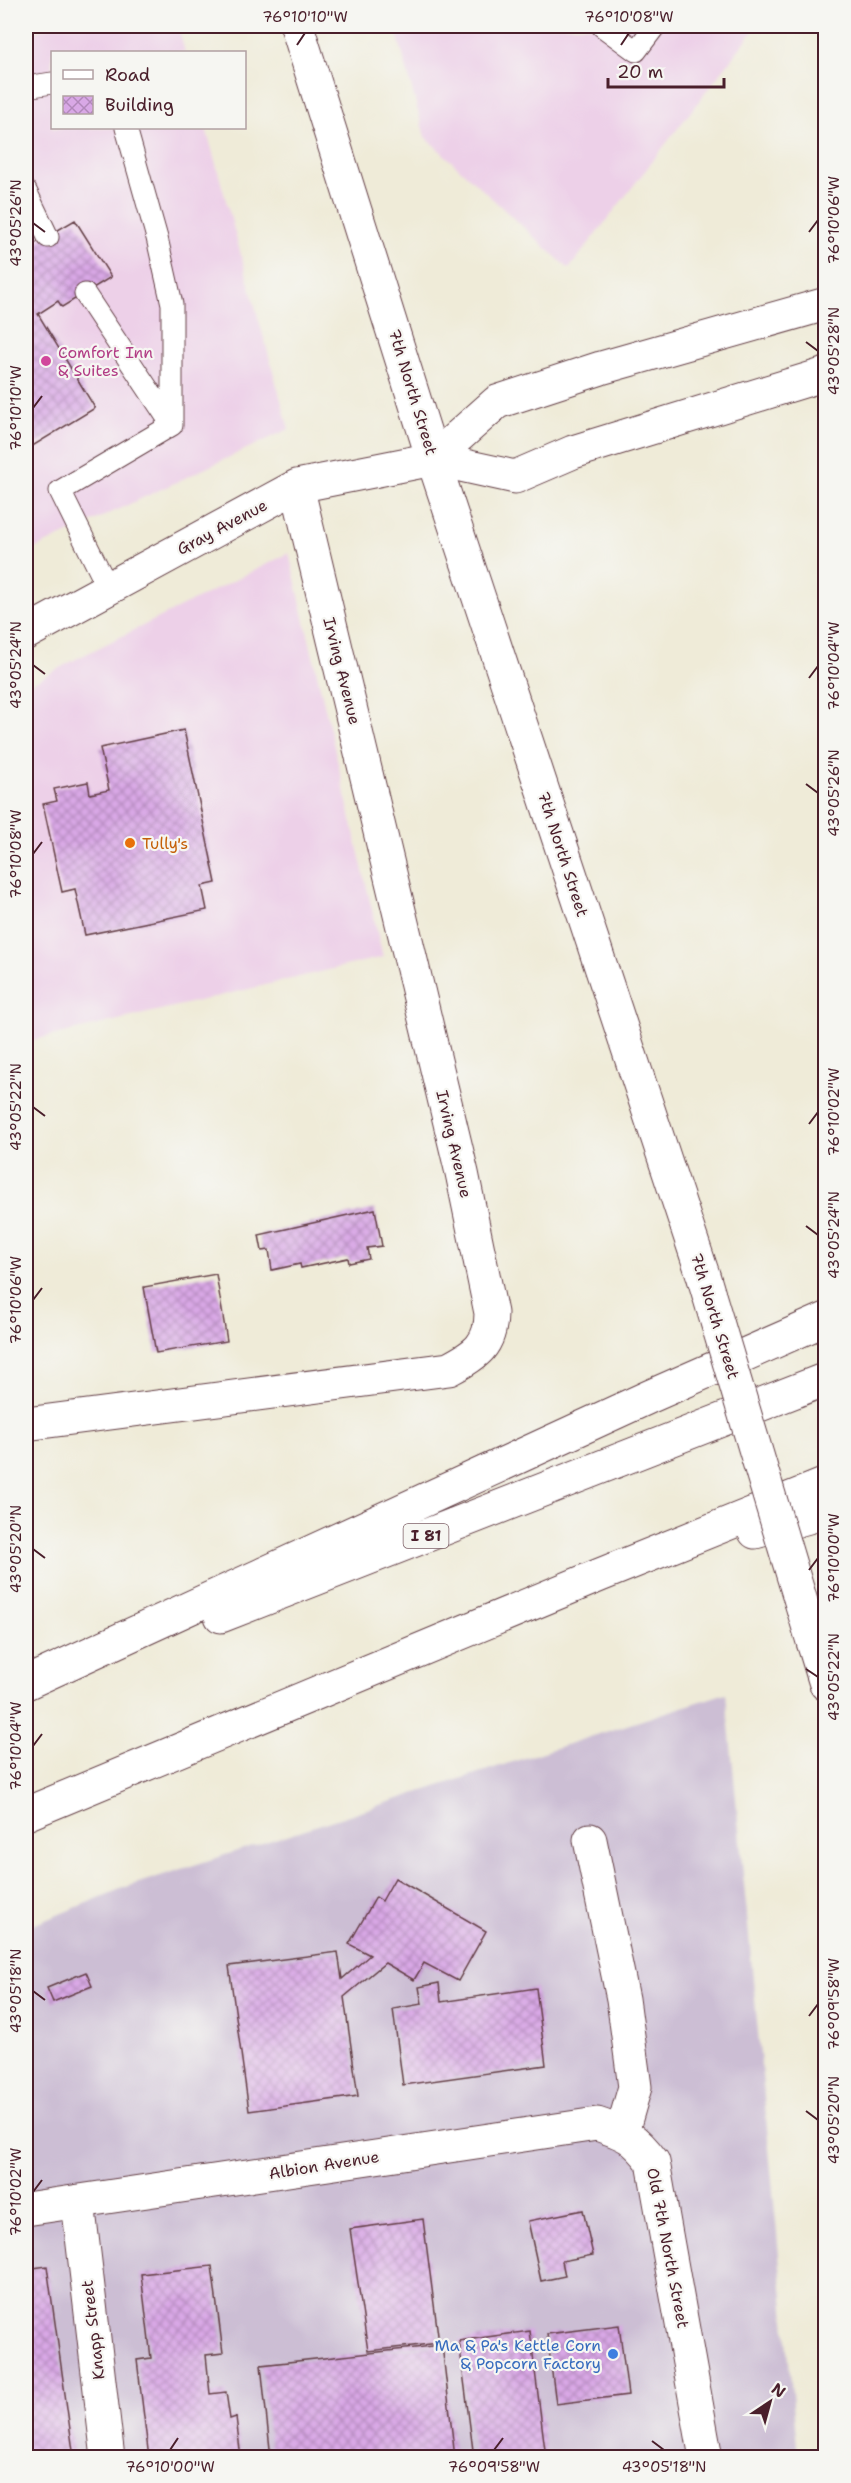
<svg xmlns="http://www.w3.org/2000/svg" width="851" height="2483" font-family="'Shantell Sans',sans-serif">
	<defs>
		<pattern id="building-cross-hatch" width="8" height="8" patternUnits="userSpaceOnUse" patternTransform="scale(1.5)"><rect width="8" height="8" fill="#d9a8e6"/><path d="M0 0l8 8M0 8l8-8" fill="none" stroke="#b288bb"/></pattern>
	</defs>
	<rect width="100%" height="100%" fill="#f6f6f2"/>
	<filter id="ink" filterUnits="userSpaceOnUse"><feTurbulence type="fractalNoise" baseFrequency=".0167" numOctaves="2"/><feDisplacementMap in="SourceGraphic" scale="12" xChannelSelector="R" yChannelSelector="G"/><feConvolveMatrix kernelMatrix="1 2 1 2 8 2 1 2 1" color-interpolation-filters="sRGB"/></filter>
	<filter id="wash" filterUnits="userSpaceOnUse"><feTurbulence type="fractalNoise" baseFrequency=".008" numOctaves="4" result="noise"/><feDisplacementMap in="SourceGraphic" scale="24" xChannelSelector="R" yChannelSelector="G"/><feGaussianBlur stdDeviation="1.35" result="paint"/><feColorMatrix in="noise" values="0 0 0 0 0 0 0 0 0 0 0 0 0 0 0 0 0 1.4 0 .05"/><feComposite in="paint" operator="in"/></filter>
	<g filter="url(#wash)">
		<rect width="100%" height="100%" fill="#efebd8"/>
		<path fill="#edd0e8" d="M53,26H178L185,52H52V128H206L289,429L32,550L26,538V35Z
			M395,26H757L569,269L425,137Z
			M289,553L383,957L26,1042V686L78,658Z"/>
		<path fill="#ccbed4" d="M726,1693L798,2457L26,2458V1928L123,1888Z"/>
		<g id="blocks">
			<path fill="url(#building-cross-hatch)" d="M75,220L111,277L62,307L58,301L38,314L95,408L26,450V262L33,257L27,248Z
				M184,730L216,883L202,886L207,910L85,935L75,889L62,892L43,804L57,801L54,789L88,782L90,794L109,790L100,748Z
				M375,1209L382,1246L367,1248L369,1259L349,1263L348,1258L301,1268L300,1264L272,1270L269,1250L262,1251L259,1235Z
				M216,1274L227,1341L156,1353L144,1287Z
				M395,1878L486,1931L458,1981L424,1963L414,1980L385,1963L344,1997L358,2096L249,2111L229,1966L338,1952L342,1979L370,1955L349,1944L376,1897L382,1901Z
				M86,1972L92,1986L53,2002L47,1988Z
				M439,1983L441,2002L536,1988L546,2065L403,2085L393,2009L422,2004L419,1987Z
				M583,2210L593,2255L562,2261L565,2276L541,2281L528,2221Z
				M423,2219L439,2343L368,2351L350,2229Z
				M47,2266L74,2458H26V2269Z
				M212,2266L223,2353L206,2355L210,2394L226,2392L230,2419L236,2417L241,2458H149L137,2360L151,2358L141,2274Z
				M619,2325L628,2395L556,2404L547,2334Z
				M530,2331L546,2458H474L459,2341Z
				M442,2345L455,2458H271L261,2365Z"/>
		</g>
	</g>
	<g filter="url(#ink)">
		<use href="#blocks" fill-opacity="0" stroke="#633e45" stroke-width="1.5"/>
		<g fill="none" stroke-linecap="round" stroke-linejoin="round">
			<defs>
				<path id="service" d="M602,26L636,51L655,26
					M26,87L52,83
					M26,191L48,237
					M85,294L172,425
					M108,588L60,491L172,425V304L157,238L126,128"/>
				<path id="minor" d="M26,633L297,486L433,459
					M26,1424L449,1369C476,1355 491,1345 491,1313L462,1173L297,486
					M590,1840L623,1999L635,2087L622,2132
					M78,2202L108,2458
					M26,2209L597,2124C627,2134 634,2137 653,2162L706,2458"/>
				<path id="tertiary" d="M297,26L433,459L703,1275
					M814,1645L826,1684"/>
				<path id="motorway" d="M433,459L497,402L601,368L826,304
					M433,459L515,477L573,452L826,374
					M755,1532L826,1512
					M221,1616L826,1379
					M26,1683L651,1396L826,1319
					M26,1814L600,1575L826,1484"/>
			</defs>
			<use href="#service" stroke="#633e45" stroke-width="23"/>
			<use href="#minor" stroke="#633e45" stroke-width="35"/>
			<use href="#tertiary" stroke="#633e45" stroke-width="35"/>
			<use href="#motorway" stroke="#633e45" stroke-width="35"/>
			<use href="#service" stroke="#fff" stroke-width="21"/>
			<use href="#minor" stroke="#fff" stroke-width="33"/>
			<use href="#tertiary" stroke="#fff" stroke-width="33"/>
			<use href="#motorway" stroke="#fff" stroke-width="33"/>
			<defs>
				<path id="tertiary-bridge" d="M703,1275L814,1645"/>
			</defs>
			<use href="#tertiary-bridge" stroke="#633e45" stroke-width="35" stroke-linecap="butt"/>
			<use href="#tertiary-bridge" stroke="#fff" stroke-width="33"/>
		</g>
	</g>
	<path fill="none" stroke="#4a1f2b" stroke-width="2" d="M297,45L305,33M621,45L629,33M33,223L45,232M809,232L818,220M806,342L818,351M33,408L42,396M33,665L45,674M809,678L818,666M806,784L818,793M33,854L42,842M33,1107L45,1116M809,1124L818,1112M806,1226L818,1235M33,1300L42,1288M33,1549L45,1558M809,1570L818,1558M806,1669L818,1677M33,1746L42,1734M33,1991L45,2000M809,2016L818,2004M806,2111L818,2120M33,2192L42,2180M652,2441L664,2450M170,2450L178,2438M494,2450L503,2438"/>
	<circle fill="#d1479c" stroke="#f6f6f2" stroke-width="2" cx="46" cy="361" r="6"/>
	<circle fill="#e8710a" stroke="#f6f6f2" stroke-width="2" cx="130" cy="843" r="6"/>
	<circle fill="#3f7fe0" stroke="#f6f6f2" stroke-width="2" cx="613" cy="2354" r="6"/>
	<g text-anchor="middle" dominant-baseline="central" stroke-width="4.5" stroke-linejoin="round" paint-order="stroke">
		<rect fill="#f6f6f2" stroke="#7e6067" stroke-width="1.5" x="403.5" y="1524" width="45" height="24" rx="4.5"/>
		<g font-size="15" font-weight="bold" fill="#4a1f2b">
			<text x="426" y="1536">I 81</text>
		</g>
		<g font-size="16" fill="#b23c85" stroke="#f6f6f2" text-anchor="start">
			<text x="58" y="352">Comfort Inn<tspan x="58" dy="18">&amp; Suites</tspan></text>
		</g>
		<g font-size="16" fill="#4a1f2b" stroke="#f6f6f2">
			<text transform="translate(413 392) rotate(73)">7th North Street</text>
			<text transform="translate(222 527) rotate(-28)">Gray Avenue</text>
			<text transform="translate(342 671) rotate(76)">Irving Avenue</text>
			<text transform="translate(563 854) rotate(72)">7th North Street</text>
			<text transform="translate(454 1144) rotate(77)">Irving Avenue</text>
			<text transform="translate(715 1316) rotate(73)">7th North Street</text>
			<text transform="translate(324 2165) rotate(-9)">Albion Avenue</text>
			<text transform="translate(668 2248) rotate(79)">Old 7th North Street</text>
			<text transform="translate(93 2330) rotate(-97)">Knapp Street</text>
		</g>
		<g font-size="16" fill="#c56008" stroke="#f6f6f2" text-anchor="start">
			<text x="142" y="843">Tully's</text>
		</g>
		<g font-size="16" fill="#366cbe" stroke="#f6f6f2" text-anchor="end">
			<text x="601" y="2345">Ma &amp; Pa's Kettle Corn<tspan x="601" dy="18">&amp; Popcorn Factory</tspan></text>
		</g>
	</g>
	<rect width="851" height="2483" fill="none" stroke="#f6f6f2" stroke-width="66"/>
	<rect x="51" y="51" width="195" height="78" fill="#f6f6f2" stroke="#b1a0a2" stroke-width="1.5"/>
	<rect x="63" y="70" width="30" height="9" fill="#ffffff" stroke="#b1a0a2" stroke-width="1.5"/>
	<text x="105" y="81" font-size="18" fill="#4a1f2b">Road</text>
	<rect x="63" y="96" width="30" height="18" fill="url(#building-cross-hatch)" stroke="#b1a0a2" stroke-width="1.5"/>
	<text x="105" y="111" font-size="18" fill="#4a1f2b">Building</text>
	<g transform="translate(770 2402) rotate(36)" stroke="#f6f6f2" stroke-width="4.5" paint-order="stroke">
	<path d="M0-4.5L10 22L0 15L-10 22Z" fill="#4a1f2b"/>
	<text y="-9" font-size="16" font-weight="bold" text-anchor="middle" fill="#4a1f2b">N</text>
	</g>
	<path d="M608 78v9h116v-9" fill="none" stroke="#4a1f2b" stroke-width="3"/>
	<text x="617" y="78" font-size="18" fill="#4a1f2b" stroke="#f6f6f2" stroke-width="4.5" paint-order="stroke">20 m</text>
	<rect x="33" y="33" width="785" height="2417" fill="none" stroke="#4a1f2b" stroke-width="2"/>
	<g font-size="15" text-anchor="middle" fill="#4a1f2b">
		<text x="305" y="22">76°10'10"W</text>
		<text x="629" y="22">76°10'08"W</text>
		<text transform="translate(834 220) rotate(-90)" y="5">76°10'06"W</text>
		<text transform="translate(16 223) rotate(-90)" y="5">43°05'26"N</text>
		<text transform="translate(834 351) rotate(-90)" y="5">43°05'28"N</text>
		<text transform="translate(16 408) rotate(-90)" y="5">76°10'10"W</text>
		<text transform="translate(16 665) rotate(-90)" y="5">43°05'24"N</text>
		<text transform="translate(834 666) rotate(-90)" y="5">76°10'04"W</text>
		<text transform="translate(834 793) rotate(-90)" y="5">43°05'26"N</text>
		<text transform="translate(16 854) rotate(-90)" y="5">76°10'08"W</text>
		<text transform="translate(16 1107) rotate(-90)" y="5">43°05'22"N</text>
		<text transform="translate(834 1112) rotate(-90)" y="5">76°10'02"W</text>
		<text transform="translate(834 1235) rotate(-90)" y="5">43°05'24"N</text>
		<text transform="translate(16 1300) rotate(-90)" y="5">76°10'06"W</text>
		<text transform="translate(16 1549) rotate(-90)" y="5">43°05'20"N</text>
		<text transform="translate(834 1558) rotate(-90)" y="5">76°10'00"W</text>
		<text transform="translate(834 1677) rotate(-90)" y="5">43°05'22"N</text>
		<text transform="translate(16 1746) rotate(-90)" y="5">76°10'04"W</text>
		<text transform="translate(16 1991) rotate(-90)" y="5">43°05'18"N</text>
		<text transform="translate(834 2004) rotate(-90)" y="5">76°09'58"W</text>
		<text transform="translate(834 2120) rotate(-90)" y="5">43°05'20"N</text>
		<text transform="translate(16 2192) rotate(-90)" y="5">76°10'02"W</text>
		<text x="170" y="2472">76°10'00"W</text>
		<text x="494" y="2472">76°09'58"W</text>
		<text x="664" y="2472">43°05'18"N</text>
	</g>
</svg>
